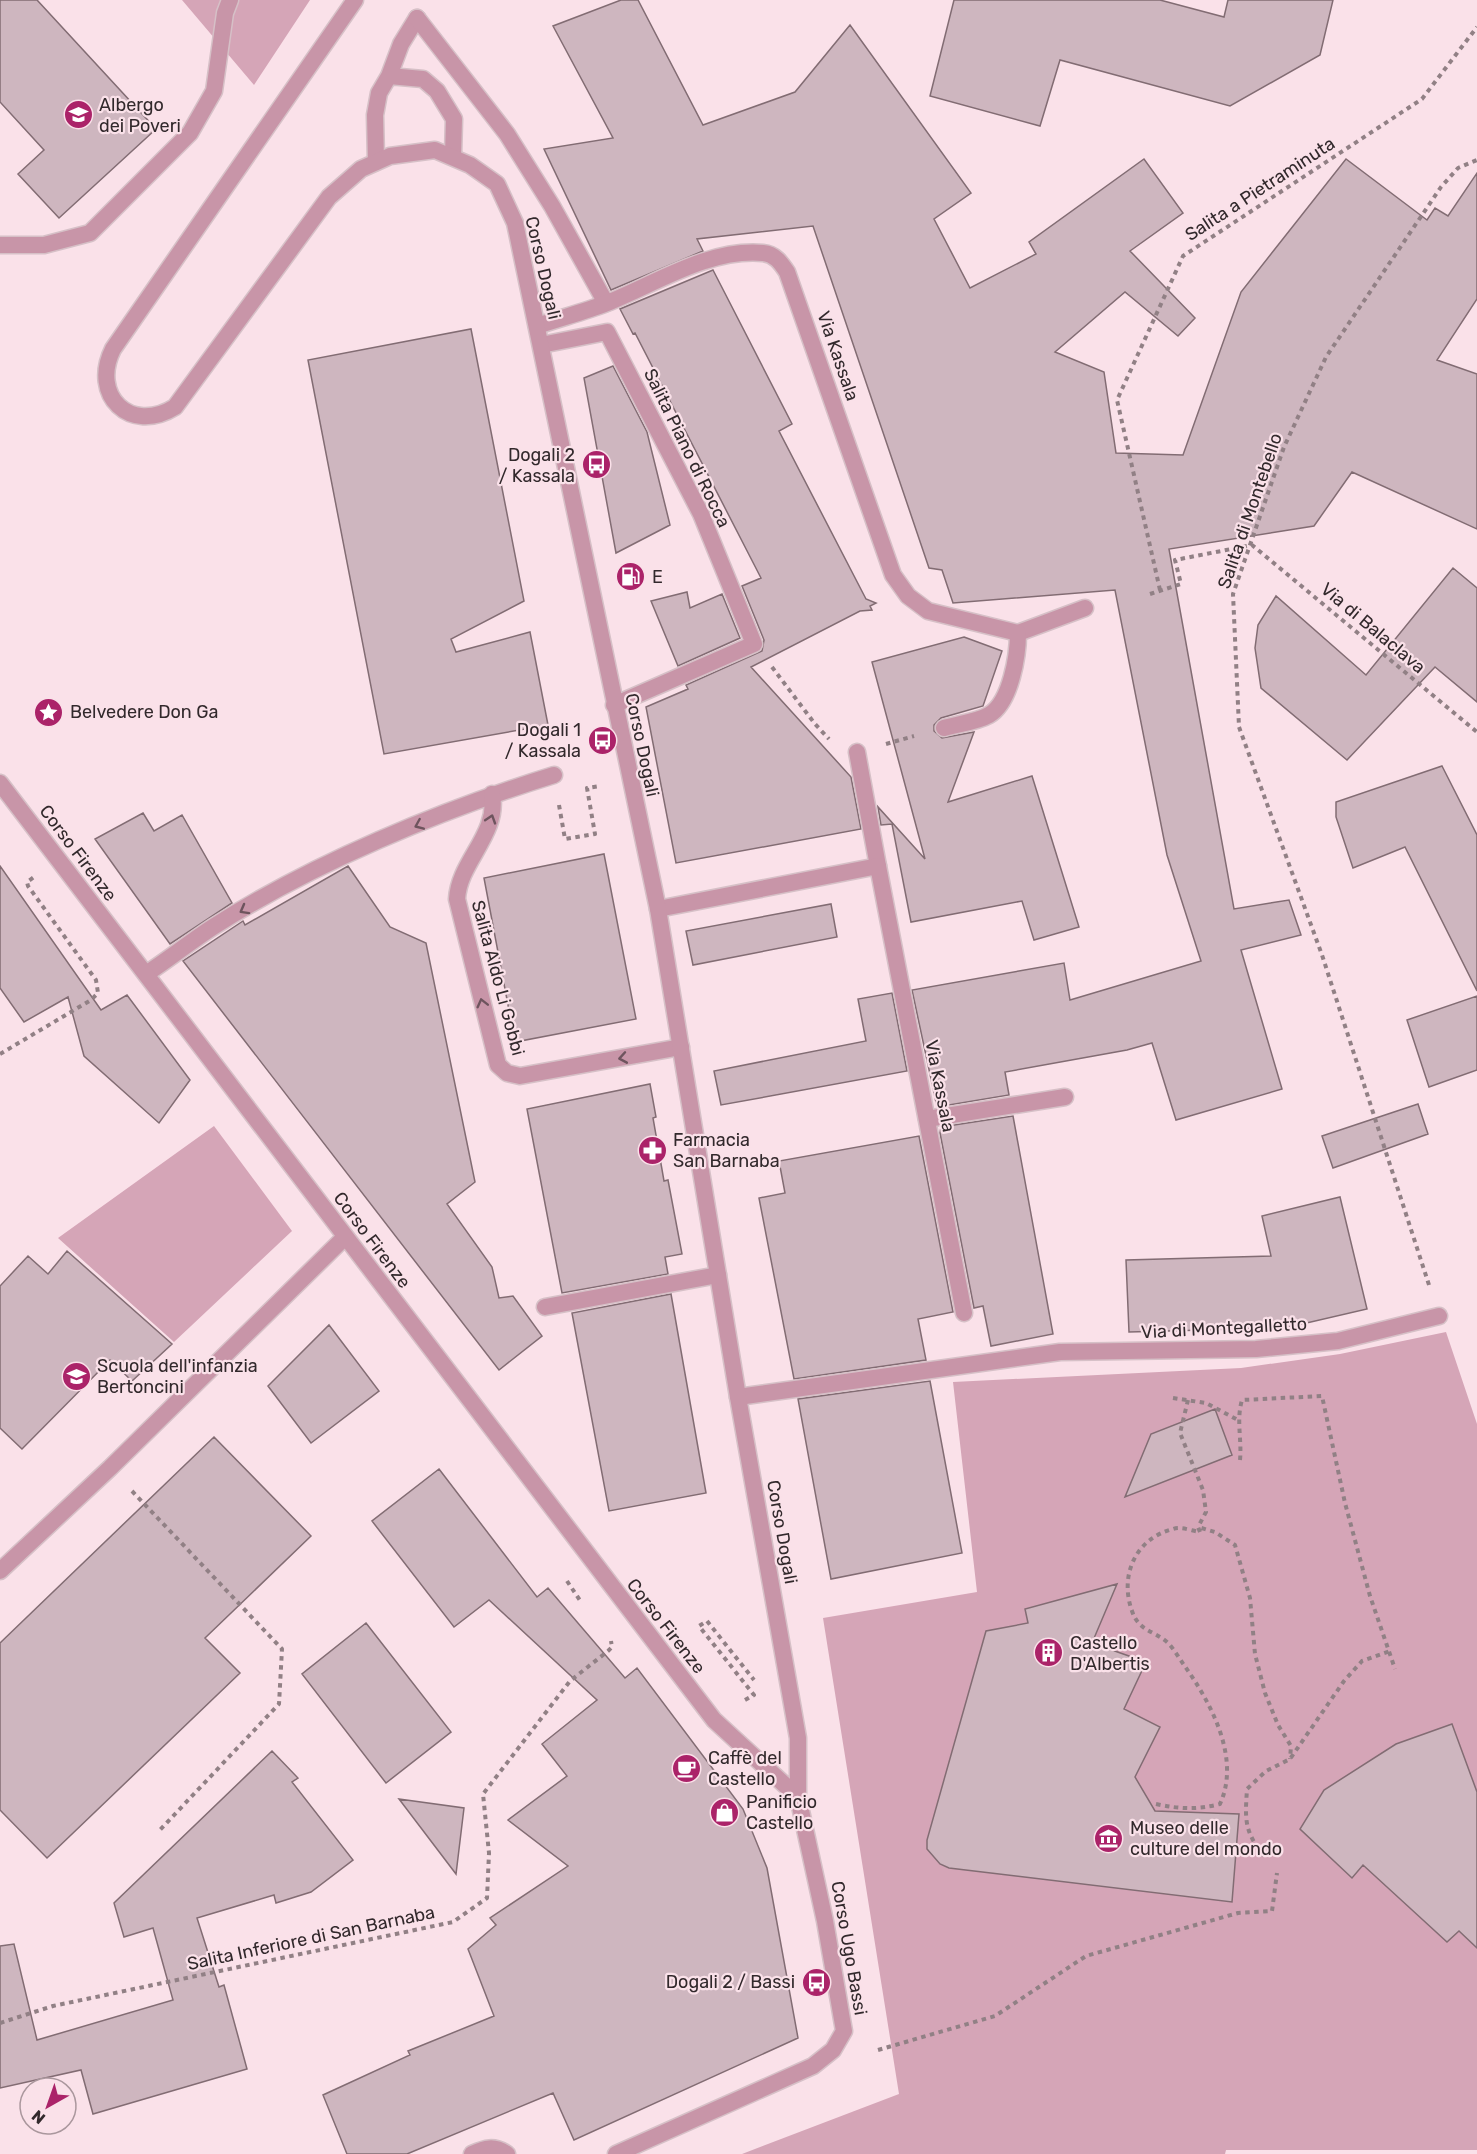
<svg xmlns="http://www.w3.org/2000/svg" width="1477" height="2154" font-family="Rubik,sans-serif">
	<rect width="100%" height="100%" fill="#fae1e9"/>
	<path fill="#d5a5b7" d="M182,0H310L254,85Z
		M214,1126L292,1231L174,1342L58,1238Z
		M1446,1332L1477,1424V2150H1226L1225,2154H742L899,2094L823,1618L977,1592L953,1382L1241,1368L1340,1354Z"/>
	<path fill="#ceb6bf" stroke="#826c73" stroke-width="1.5" d="M0,0H37L156,129L59,218L18,174L44,150L0,102Z
		M621,0H638L703,125L795,92L850,25L971,193L934,219L970,288L1036,254L1029,242L1144,159L1183,213L1130,251L1195,318L1178,336L1125,292L1055,352L1104,372L1116,453L1183,455L1241,292L1346,159L1427,220L1435,208L1448,216L1477,173V299L1437,360L1477,374V529L1352,472L1314,526L1169,549L1234,909L1289,900L1301,935L1241,950L1282,1089L1176,1120L1152,1043L1127,1050L1005,1072L1009,1095L937,1107L912,990L1064,963L1070,1000L1201,961L1167,855L1115,590L953,603L942,570L929,568L813,226L697,239L703,251L611,290L544,149L613,138L553,26Z
		M954,0H1160L1224,17L1228,0H1333L1320,55L1230,106L1060,60L1040,126L930,96Z
		M713,270L792,424L779,431L866,599L876,603L870,606L872,610L860,611L751,667L851,777L861,829L676,863L646,707L688,689L686,685L762,651L764,640L742,586L761,578L635,333L633,334L620,309Z
		M471,329L524,601L451,639L456,652L530,632L548,725L384,754L308,360Z
		M613,366L647,432L670,525L616,553L584,378Z
		M1453,568L1477,588V702L1435,667L1347,760L1261,688L1255,648L1258,625L1276,596L1366,675Z
		M687,592L690,608L722,594L740,638L678,666L651,601Z
		M964,637L1002,651L983,706L941,718L934,725V731L942,738L974,732L948,802L1032,776L1079,927L1034,940L1022,901L911,922L892,824L881,825L878,807L925,859L872,662Z
		M1442,766L1477,835V991L1405,847L1353,868L1336,817V802Z
		M143,813L154,831L182,815L232,903L170,944L95,839Z
		M604,854L636,1019L515,1042L484,878Z
		M0,866L101,1010L127,995L190,1080L159,1123L84,1056L68,997L24,1022L0,988Z
		M348,866L390,927L426,943L475,1182L447,1204L492,1267L499,1298L513,1296L542,1336L499,1370L183,961L243,921L245,925Z
		M831,904L837,937L693,965L686,931Z
		M892,993L907,1071L721,1105L714,1071L866,1041L858,999Z
		M1477,996V1070L1429,1087L1407,1020Z
		M650,1084L656,1117L653,1118L664,1181L668,1180L682,1254L665,1257L668,1274L562,1293L527,1109Z
		M1418,1104L1428,1134L1333,1168L1322,1136Z
		M1013,1116L1053,1334L991,1346L983,1306L974,1308L940,1133L941,1127Z
		M919,1136L953,1312L918,1319L926,1360L794,1379L759,1198L785,1193L779,1161Z
		M1340,1197L1367,1309L1285,1328L1129,1332L1126,1260L1271,1256L1262,1216Z
		M67,1251L172,1344L132,1381L110,1360L22,1449L0,1428V1286L28,1256L48,1274Z
		M671,1294L706,1493L609,1511L572,1313Z
		M329,1325L379,1391L311,1443L268,1386Z
		M930,1381L962,1553L831,1579L798,1399Z
		M1215,1409L1232,1455L1125,1497L1151,1434Z
		M214,1437L311,1536L205,1638L240,1673L47,1858L0,1810V1643Z
		M439,1469L537,1597L548,1588L625,1678L637,1668L743,1809L767,1868L798,2038L574,2140L553,2093L407,2154H347L323,2095L410,2055L408,2051L494,2016L468,1949L496,1925L490,1918L568,1866L508,1820L567,1776L542,1744L597,1700L489,1600L454,1627L372,1521Z
		M1117,1584L1092,1643L1146,1662L1124,1709L1160,1727L1135,1777L1155,1811L1239,1814L1232,1902L949,1868L940,1864L927,1849V1840L986,1631L1028,1623L1025,1609Z
		M366,1623L451,1732L386,1783L302,1674Z
		M1452,1724L1477,1792V1948L1459,1931L1447,1942L1363,1865L1352,1878L1300,1829L1324,1790L1396,1744Z
		M272,1751L298,1778L292,1782L353,1860L311,1892L276,1903L274,1895L197,1918L219,1987L224,1985L247,2069L93,2114L81,2070L0,2088V1946L14,1944L37,2040L173,2000L153,1928L124,1937L114,1903Z
		M399,1799L464,1808L456,1874Z"/>
	<g fill="none" stroke-linecap="round" stroke-linejoin="round">
		<defs>
			<path id="service" d="M389,76L423,79L437,91L454,119L453,156
				M376,162L375,115L379,93L389,76L401,44L417,18
				M0,245H44L90,233L190,133L214,91L225,13L230,0
				M1018,633L1085,608
				M857,752L878,866
				M146,974C169,959 190,942 213,927C313,863 441,810 554,775
				M927,1119L1065,1097"/>
			<path id="pedestrian" d="M417,18L507,134L552,206L606,303
				M541,345L607,332L701,514L754,644L614,705"/>
			<path id="minor" d="M537,326C560,318 584,312 607,303C655,284 709,248 763,253C775,254 781,263 787,272L893,575L908,596L928,611L1018,633C1018,655 1011,702 989,715C977,722 957,724 944,728
				M492,794C499,835 459,861 457,899L498,1065L507,1073L520,1076L681,1047
				M658,909L878,866L964,1313
				M545,1307L718,1275
				M738,1397L1060,1352L1256,1349L1338,1341L1439,1316
				M0,1571L110,1468L345,1237
				M472,2154C485,2148 494,2145 507,2154"/>
			<path id="tertiary" d="M355,0L113,349C90,395 130,435 175,407L329,197L361,169L390,156L435,150L470,165L497,184L515,223L658,909L738,1397L798,1738V1797L825,1921L844,2031L833,2050L813,2066L616,2154
				M0,783L714,1720L798,1797"/>
		</defs>
		<use href="#service" stroke="#d6c0c7" stroke-width="19"/>
		<use href="#pedestrian" stroke="#d6c0c7" stroke-width="19"/>
		<use href="#minor" stroke="#d6c0c7" stroke-width="19"/>
		<use href="#tertiary" stroke="#d6c0c7" stroke-width="19"/>
		<path stroke="#918085" stroke-width="4" stroke-dasharray="4.5 4.5" stroke-linecap="butt" d="M1160,590L1117,400L1183,256L1422,99L1477,27
			M1150,594L1181,584L1175,560L1252,545L1477,732
			M772,667L815,724L829,739
			M886,744L914,736
			M559,805L565,839L595,834L587,788L600,786
			M0,1054L91,1000L98,993L96,980L28,886L27,882L34,877
			M1429,1285L1322,955L1239,727L1233,594L1284,447L1326,357L1441,187L1458,168L1477,160
			M1173,1398L1206,1403L1238,1420
			M1188,1400L1180,1433L1203,1490L1206,1512L1198,1527
			M1240,1460C1242,1440 1236,1420 1242,1400L1322,1396L1345,1503L1370,1596L1395,1669
			M132,1491L282,1649L279,1704L158,1832
			M567,1581L581,1602
			M745,1700L754,1695L699,1626L707,1621L754,1680
			M1156,1804C1179,1809 1197,1810 1220,1804C1241,1758 1211,1703 1184,1665C1179,1658 1174,1649 1168,1643C1154,1630 1139,1632 1132,1611C1119,1575 1136,1538 1173,1529C1181,1526 1192,1531 1200,1532L1198,1527L1215,1532L1235,1545L1250,1598L1255,1654L1265,1693L1278,1725L1291,1746L1290,1759
			M1264,1856C1244,1831 1245,1820 1247,1789L1266,1771L1290,1759L1344,1681L1362,1661L1390,1651
			M0,2023L53,2006L453,1922L487,1898L489,1853L483,1794L570,1681L608,1651L612,1647L611,1641
			M878,2050L995,2016L1086,1956L1238,1913L1272,1911L1277,1873"/>
		<use href="#service" stroke="#c895a8" stroke-width="16"/>
		<use href="#pedestrian" stroke="#c895a8" stroke-width="16"/>
		<use href="#minor" stroke="#c895a8" stroke-width="16"/>
		<use href="#tertiary" stroke="#c895a8" stroke-width="16"/>
	</g>
	<defs><path id="oneway-chevron" d="M-2-3.5L2.5 0L-2 3.5" fill="none" stroke-width="1.6" stroke-linecap="round" stroke-linejoin="round" transform="scale(1.5)"/></defs>
	<g stroke="#6e545e">
		<use href="#oneway-chevron" transform="translate(491 819) rotate(-72)"/>
		<use href="#oneway-chevron" transform="translate(419 825) rotate(157)"/>
		<use href="#oneway-chevron" transform="translate(244 910) rotate(151)"/>
		<use href="#oneway-chevron" transform="translate(482 1003) rotate(-104)"/>
		<use href="#oneway-chevron" transform="translate(623 1058) rotate(170)"/>
	</g>
	<defs>
		<symbol id="university-disc" viewBox="-11 -11 22 22"><circle r="9.5" fill="#ab2369" stroke="#fae1e9"/><path d="M0-5L7-2L0 1L-7-2ZM-4 1L0 2.5L4 1V4Q0 6-4 4Z" fill="#fff"/></symbol>
		<symbol id="bus-disc" viewBox="-11 -11 22 22"><circle r="9.5" fill="#ab2369" stroke="#fae1e9"/><path d="M-5-6H5V4H4V6H2V4H-2V6H-4V4H-5ZM-3.5-4V0h7V-4ZM-3.5 1.2v1.5H-2V1.2ZM2 1.2v1.5H3.5V1.2Z" fill="#fff"/></symbol>
		<symbol id="fuel-disc" viewBox="-11 -11 22 22"><circle r="9.5" fill="#ab2369" stroke="#fae1e9"/><path d="M-5.5-6h7V0h2V4h1.3V-2.5L3-4.5l.8-.8L6-3V5H2.5V1h-1V6h-7ZM-4.2-4.7v3.2H.2V-4.7Z" fill="#fff"/></symbol>
		<symbol id="sight-disc" viewBox="-11 -11 22 22"><circle r="9.5" fill="#ab2369" stroke="#fae1e9"/><path d="M0-6L1.8-2.2L6-1.7L2.9 1.2L3.7 5.4L0 3.3L-3.7 5.4L-2.9 1.2L-6-1.7L-1.8-2.2Z" fill="#fff"/></symbol>
		<symbol id="pharmacy-disc" viewBox="-11 -11 22 22"><circle r="9.5" fill="#ab2369" stroke="#fae1e9"/><path d="M-2-6h4v4h4v4h-4v4h-4v-4h-4v-4h4Z" fill="#fff"/></symbol>
		<symbol id="school-disc" viewBox="-11 -11 22 22"><circle r="9.5" fill="#ab2369" stroke="#fae1e9"/><path d="M0-5L7-2L0 1L-7-2ZM-4 1L0 2.5L4 1V4Q0 6-4 4Z" fill="#fff"/></symbol>
		<symbol id="building-disc" viewBox="-11 -11 22 22"><circle r="9.5" fill="#ab2369" stroke="#fae1e9"/><path d="M-4-6H4V6H1V3H-1V6H-4ZM-2.5-4.3h1.7v1.8h-1.7ZM.8-4.3h1.7v1.8H.8ZM-2.5-1h1.7V.8h-1.7ZM.8-1h1.7V.8H.8Z" fill="#fff"/></symbol>
		<symbol id="cafe-disc" viewBox="-11 -11 22 22"><circle r="9.5" fill="#ab2369" stroke="#fae1e9"/><path d="M-5.5-4.5H6V0H3Q3 3.5 0 3.5H-2.5Q-5.5 3.5-5.5 0ZM3-3.2v2h1.7v-2ZM-6 4.5H4V6H-6Z" fill="#fff"/></symbol>
		<symbol id="shop-disc" viewBox="-11 -11 22 22"><circle r="9.5" fill="#ab2369" stroke="#fae1e9"/><path d="M-5-2.5h2.3a2.7 3.5 0 0 1 5.4 0H5L5.5 6h-11ZM-1.5-2.5h3a1.5 2.3 0 0 0-3 0Z" fill="#fff"/></symbol>
		<symbol id="museum-disc" viewBox="-11 -11 22 22"><circle r="9.5" fill="#ab2369" stroke="#fae1e9"/><path d="M0-6L6-3V-2H-6V-3ZM-5-1h2V3h-2ZM-1-1h2V3h-2ZM3-1h2V3H3ZM-6 4H6V6H-6Z" fill="#fff"/></symbol>
	</defs>
	<g fill-rule="evenodd">
		<use href="#university-disc" x="62" y="98" width="33" height="33"/>
		<use href="#bus-disc" x="580" y="448" width="33" height="33"/>
		<use href="#fuel-disc" x="614" y="560" width="33" height="33"/>
		<use href="#sight-disc" x="32" y="696" width="33" height="33"/>
		<use href="#bus-disc" x="586" y="724" width="33" height="33"/>
		<use href="#pharmacy-disc" x="636" y="1134" width="33" height="33"/>
		<use href="#school-disc" x="60" y="1360" width="33" height="33"/>
		<use href="#building-disc" x="1032" y="1636" width="33" height="33"/>
		<use href="#cafe-disc" x="670" y="1752" width="33" height="33"/>
		<use href="#shop-disc" x="708" y="1796" width="33" height="33"/>
		<use href="#museum-disc" x="1092" y="1822" width="33" height="33"/>
		<use href="#bus-disc" x="800" y="1966" width="33" height="33"/>
	</g>
	<g text-anchor="middle" dominant-baseline="central" stroke-width="4.5" stroke-linejoin="round" paint-order="stroke">
		<g font-size="18" fill="#32292c" stroke="#fae1e9" text-anchor="start">
			<text x="99" y="105">Albergo<tspan x="99" dy="21">dei Poveri</tspan></text>
			<text x="575" y="455" text-anchor="end">Dogali 2<tspan x="575" dy="21">/ Kassala</tspan></text>
			<text x="652" y="577">E</text>
			<text x="70" y="712">Belvedere Don Ga</text>
			<text x="581" y="730" text-anchor="end">Dogali 1<tspan x="581" dy="21">/ Kassala</tspan></text>
			<text x="673" y="1140">Farmacia<tspan x="673" dy="21">San Barnaba</tspan></text>
			<text x="97" y="1366">Scuola dell'infanzia<tspan x="97" dy="21">Bertoncini</tspan></text>
			<text x="1070" y="1643">Castello<tspan x="1070" dy="21">D'Albertis</tspan></text>
			<text x="708" y="1758">Caffè del<tspan x="708" dy="21">Castello</tspan></text>
			<text x="746" y="1802">Panificio<tspan x="746" dy="21">Castello</tspan></text>
			<text x="1130" y="1828">Museo delle<tspan x="1130" dy="21">culture del mondo</tspan></text>
			<text x="795" y="1982" text-anchor="end">Dogali 2 / Bassi</text>
		</g>
		<g font-size="18" fill="#32292c" stroke="#fae1e9">
			<text transform="translate(1260 189) rotate(-33)">Salita a Pietraminuta</text>
			<text transform="translate(543 268) rotate(77)">Corso Dogali</text>
			<text transform="translate(838 356) rotate(71)">Via Kassala</text>
			<text transform="translate(687 448) rotate(64)">Salita Piano di Rocca</text>
			<text transform="translate(1250 511) rotate(-71)">Salita di Montebello</text>
			<text transform="translate(1373 628) rotate(40)">Via di Balaclava</text>
			<text transform="translate(642 745) rotate(78)">Corso Dogali</text>
			<text transform="translate(78 853) rotate(53)">Corso Firenze</text>
			<text transform="translate(498 978) rotate(75)">Salita Aldo Li Gobbi</text>
			<text transform="translate(940 1086) rotate(79)">Via Kassala</text>
			<text transform="translate(372 1240) rotate(53)">Corso Firenze</text>
			<text transform="translate(1224 1328) rotate(-3)">Via di Montegalletto</text>
			<text transform="translate(782 1532) rotate(80)">Corso Dogali</text>
			<text transform="translate(666 1626) rotate(52)">Corso Firenze</text>
			<text transform="translate(311 1938) rotate(-12)">Salita Inferiore di San Barnaba</text>
			<text transform="translate(849 1948) rotate(80)">Corso Ugo Bassi</text>
		</g>
	</g>
	<g transform="translate(48 2106) rotate(220)"><circle r="28" fill="#fae1e9" stroke="#aa979d" stroke-width="1.5"/>
	<path d="M0-4.5L10 22L0 15L-10 22Z" fill="#ab2369"/>
	<text y="-9" font-size="16" font-weight="bold" text-anchor="middle" fill="#32292c">N</text>
	</g>
</svg>
